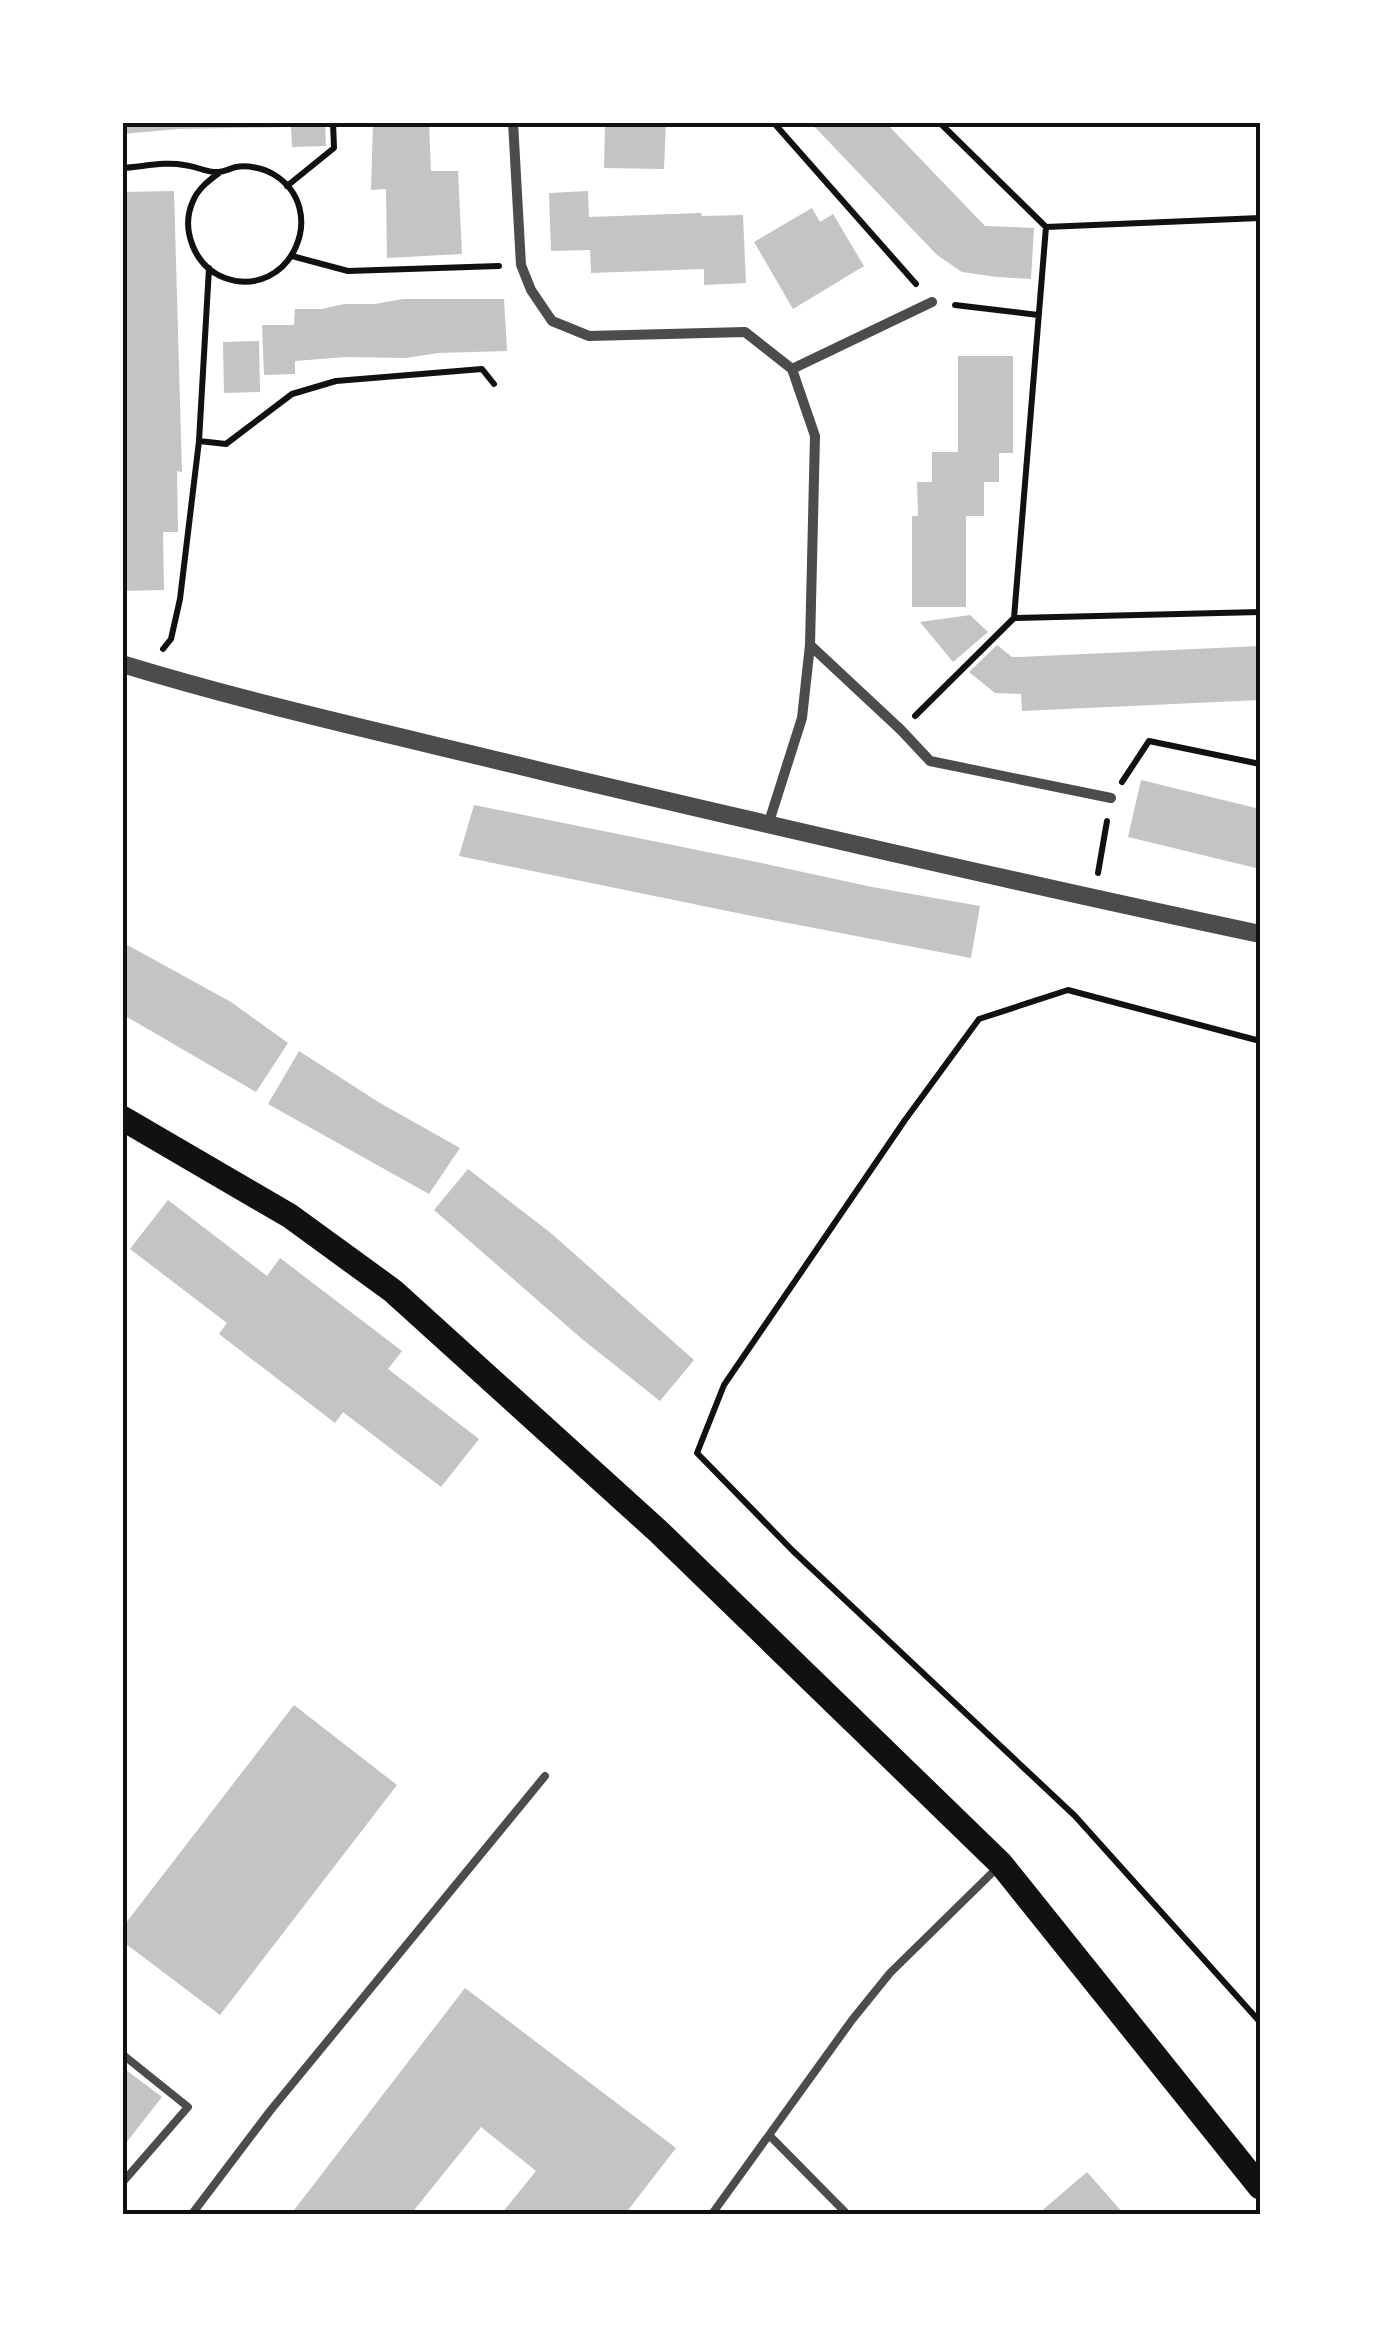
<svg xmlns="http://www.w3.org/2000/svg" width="1383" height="2337" font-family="Montserrat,sans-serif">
	<rect width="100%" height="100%" fill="#fff"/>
	<path fill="#c4c4c4" d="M122,122H325L326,146L292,147L291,127L178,129L122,134Z
		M373,122H429L431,171H458L462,254L387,258L386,189L371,190Z
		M605,122H666L664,169L604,168Z
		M810,122H885L985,226L1034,228L1031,279L997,277L962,272L937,255Z
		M174,191L182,472L177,471L178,532H163L164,590L122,591V192Z
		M588,191L589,217L701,213L702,216L743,215L746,283L704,285V269L591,273L590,250L551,251L549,193Z
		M812,208L820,222L833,214L864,266L793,309L754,242Z
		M403,299H504L507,351L438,353L406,358L346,357L295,361V374L264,375L262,325H294L295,309H322L344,304H375Z
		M259,341L260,392L224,393L223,342Z
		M958,356H1013V453H999V482H984V516H966V607H912V516H918L917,482H932V452H958Z
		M970,615L988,632L953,662L920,622Z
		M997,645L1012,657H1019L1260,646V700L1022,711L1021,694L995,693L969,672Z
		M1141,780L1260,809V869L1128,837Z
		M474,805L766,864L872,887L980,906L971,958L752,916L459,856Z
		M122,942L231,1002L288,1043L256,1092L122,1014Z
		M299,1051L380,1103L460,1148L429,1194L268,1104Z
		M468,1169L552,1234L694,1360L660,1401L582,1339L434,1210Z
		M168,1200L267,1276L280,1258L402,1351L388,1369L479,1439L441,1487L343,1412L335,1423L219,1334L227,1323L130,1249Z
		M294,1705L397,1785L220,2015L122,1941V1928Z
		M465,1988L676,2148L625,2214H501L536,2171L481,2127L411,2214H291Z
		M122,2067L162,2097L122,2148Z
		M1087,2172L1124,2214H1038Z"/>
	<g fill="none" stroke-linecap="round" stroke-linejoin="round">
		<path stroke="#111" stroke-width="6" d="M773,122L916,284
			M939,122L1046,227
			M122,168C142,167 165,161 184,165C194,166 204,171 214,172C222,173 228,169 236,167C247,165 263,168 273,174C332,209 290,301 225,278C195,267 180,230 193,201C198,189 208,181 219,173
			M287,186L334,148L333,122
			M1260,218L1046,227L1014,618L1260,612
			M292,256L348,271L499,266
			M955,305L1038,315
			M199,441L209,268
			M163,649L171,639L180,599L199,441L226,444L292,394L336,381L482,369L494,384
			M915,716L1014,618
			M1122,782L1149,741L1260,764
			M1098,873L1107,821
			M1260,1041L1068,990L979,1019L905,1120L724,1385L697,1453L793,1551L1075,1816L1260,2022"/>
		<path stroke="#4c4c4c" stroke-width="8" d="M122,2054L188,2107L122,2183
			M769,2135L847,2214
			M192,2214L270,2111L545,1776
			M712,2214L852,2020L890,1973L998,1867"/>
		<path stroke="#4c4c4c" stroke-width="10" d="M513,122L521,265L531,290L552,321L589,336L745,332L792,369L815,436L810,645L802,718L768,825
			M792,369L932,302
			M810,645L901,730L930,761L1111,798"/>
		<path stroke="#4c4c4c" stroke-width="18" d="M122,664C263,707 407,738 549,773C786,829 1023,884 1260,934"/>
		<path stroke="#111" stroke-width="25" d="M122,1118L290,1216L393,1291L659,1532L1001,1864L1260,2187"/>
	</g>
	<rect width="1383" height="2337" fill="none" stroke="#ffffff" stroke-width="250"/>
	<rect x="125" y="125" width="1133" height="2087" fill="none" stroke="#111" stroke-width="4"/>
</svg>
